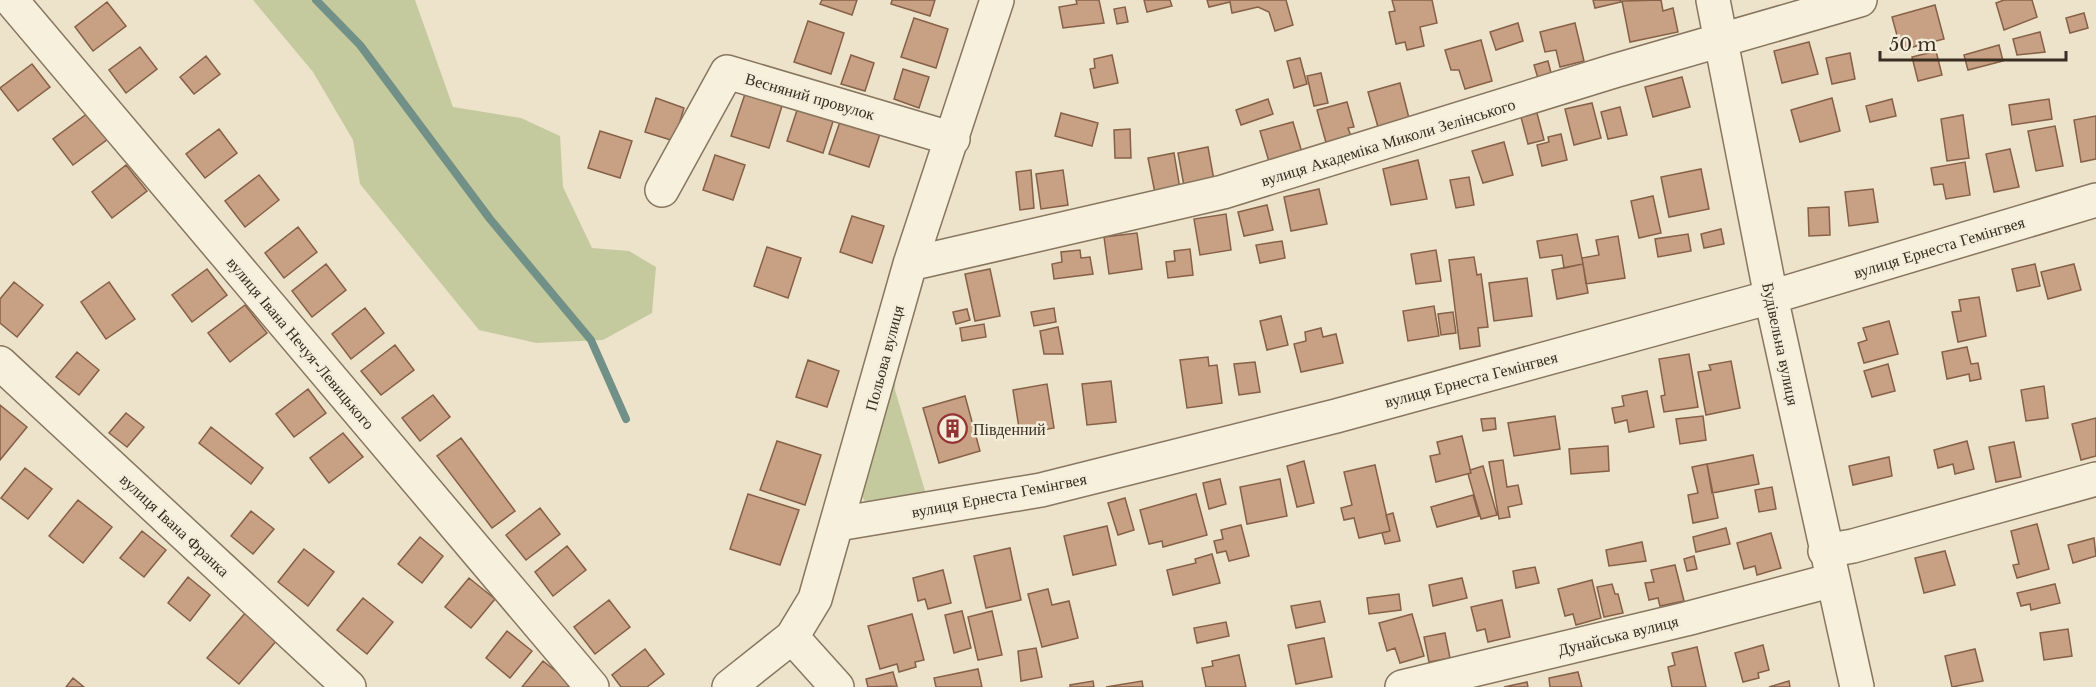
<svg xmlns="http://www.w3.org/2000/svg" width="2096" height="687" font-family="'Libre Baskerville',serif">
	<rect width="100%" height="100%" fill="#ece3ca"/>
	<path fill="#c5ca9e" d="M253,0H415L453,107L521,118L560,136L563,187L592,248L629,251L656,267L652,313L603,340L536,343L479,330L360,184L353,140L313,72Z
		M896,362L895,390L928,501L867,505L861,494Z"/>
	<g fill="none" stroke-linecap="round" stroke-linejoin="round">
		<path stroke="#719088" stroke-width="8" d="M316,0L360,45L490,219L591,340L626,419"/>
	</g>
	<path fill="#c8a083" stroke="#866047" stroke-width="1.5" d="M822,0H857L852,15L820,4Z
		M892,0H935L930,16L891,4Z
		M1076,0H1099L1104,23L1063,28L1059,7L1077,4Z
		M1144,0H1170L1172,6L1147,12Z
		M1207,0H1286L1293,25L1275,31L1269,12L1258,7L1232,13L1230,2L1209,7Z
		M1392,0H1432L1437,23L1420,27L1424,46L1407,50L1405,42L1396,44L1389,12L1395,11Z
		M1593,0H1620L1621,2L1595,8Z
		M1661,0L1663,11L1673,8L1678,32L1630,42L1622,1Z
		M2004,0H2032L2037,17L2004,30L1996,3Z
		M107,2L126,26L93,51L75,27Z
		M1935,5L1944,39L1901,50L1892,17Z
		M1125,7L1128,22L1117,24L1114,9Z
		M2084,13L2088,28L2070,33L2066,18Z
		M914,18L948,29L936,68L901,57Z
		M808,21L844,33L831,74L794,62Z
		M1518,23L1523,41L1496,50L1490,32Z
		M1575,23L1584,61L1560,67L1556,50L1545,52L1540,32Z
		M2040,32L2045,52L2017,55L2013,39Z
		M1481,40L1492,81L1465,89L1459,70H1451L1445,50Z
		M1809,42L1818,74L1782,83L1774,51Z
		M1999,45L2003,61L1968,70L1964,55Z
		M140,47L157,69L126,93L109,70Z
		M1936,51L1942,75L1918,81L1912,57Z
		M1850,53L1855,79L1832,84L1826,58Z
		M851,55L874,63L865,91L841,84Z
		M1112,55L1118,83L1094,88L1090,69L1095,68L1094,59Z
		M206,56L220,74L194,94L180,77Z
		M1300,58L1307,84L1294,88L1287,61Z
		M1548,61L1553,81L1540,85L1534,65Z
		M32,64L50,87L18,111L0,88Z
		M903,69L929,77L919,108L894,99Z
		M1321,73L1328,103L1314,106L1307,76Z
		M1682,77L1690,107L1653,117L1645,87Z
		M1400,83L1409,118L1378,127L1368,92Z
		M745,94L782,106L769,148L731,136Z
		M656,98L684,108L674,141L645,132Z
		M1832,98L1840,131L1800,142L1791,110Z
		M1268,99L1273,114L1241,125L1236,110Z
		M1892,99L1896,116L1870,122L1866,106Z
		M2049,99L2052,119L2012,125L2009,105Z
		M800,101L836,112L823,153L787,141Z
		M1347,102L1354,127L1348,128L1352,139L1327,146L1317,110Z
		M1592,103L1601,138L1574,145L1565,109Z
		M1620,107L1627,135L1608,139L1601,112Z
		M844,110L884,122L869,167L829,154Z
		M88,113L108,139L73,165L53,139Z
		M1061,113L1098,123L1092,146L1055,136Z
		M1537,113L1544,140L1528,144L1521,117Z
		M1963,115L1969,158L1947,161L1941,119Z
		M2096,116V159L2081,162L2074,120Z
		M1293,122L1303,156L1270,165L1260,131Z
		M2055,126L2063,166L2036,171L2028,131Z
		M219,129L237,153L205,178L186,154Z
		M1130,129L1131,158H1115L1114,130Z
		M600,131L632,141L620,178L588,168Z
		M1561,134L1567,160L1542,166L1537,145L1549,142L1548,137Z
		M1504,142L1513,175L1483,183L1472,151Z
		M1208,147L1214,180L1184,186L1178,153Z
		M2010,149L2019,187L1994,192L1986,154Z
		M1174,153L1180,189L1155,193L1148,158Z
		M715,155L745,165L733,200L703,190Z
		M1418,160L1427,199L1391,205L1383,169Z
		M1965,162L1970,195L1946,199L1943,184L1934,185L1931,168Z
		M126,165L147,191L112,218L92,192Z
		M1701,169L1709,209L1669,217L1661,177Z
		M1031,170L1034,208L1020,210L1016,172Z
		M1063,170L1068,205L1041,209L1036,174Z
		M259,175L279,200L245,227L225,201Z
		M1469,177L1474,205L1456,208L1450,180Z
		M1319,189L1327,224L1291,231L1284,197Z
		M1873,189L1878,222L1849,226L1845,192Z
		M1653,196L1661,233L1639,238L1631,201Z
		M1267,205L1273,230L1244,236L1238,212Z
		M1829,207L1830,235L1809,236L1808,208Z
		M1226,214L1231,250L1200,255L1194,219Z
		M852,216L884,226L872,263L840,252Z
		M298,227L317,252L284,278L265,253Z
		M1721,229L1724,244L1704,248L1701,234Z
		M1137,233L1142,269L1109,274L1104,237Z
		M1577,234L1583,264L1564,268L1562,255L1540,258L1537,241Z
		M1688,234L1691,251L1658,257L1655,239Z
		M1618,236L1625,278L1586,284L1582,258L1599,255L1596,240Z
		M1282,241L1285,258L1260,263L1256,245Z
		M767,247L801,258L788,298L754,286Z
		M1190,249L1193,275L1168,278L1166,262L1175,261L1174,251Z
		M1080,250L1081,258L1090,257L1093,274L1054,279L1052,264L1062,262L1061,252Z
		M1436,250L1441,281L1416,284L1411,254Z
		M1474,257L1477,275L1481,274L1488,327L1478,328L1480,346L1460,349L1449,260Z
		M326,264L346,290L312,317L292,291Z
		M1583,264L1588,293L1557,299L1552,270Z
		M2035,264L2040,286L2017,291L2012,269Z
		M2074,264L2081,290L2048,299L2041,272Z
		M207,269L227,295L192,322L172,295Z
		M990,269L1000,316L975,321L965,274Z
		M1527,278L1532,316L1494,321L1489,283Z
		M14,282L43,305L17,337L0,323V299Z
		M109,282L135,319L106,339L81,302Z
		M1979,297L1986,336L1958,342L1952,312L1961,311L1959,300Z
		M245,305L267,333L230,362L208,333Z
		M1434,306L1439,336L1408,341L1403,311Z
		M365,308L384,333L351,359L332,334Z
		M1054,308L1056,322L1034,326L1031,312Z
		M967,309L970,320L956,324L953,312Z
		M1453,312L1456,333L1441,335L1438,314Z
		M1281,316L1288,345L1267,350L1260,321Z
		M1889,321L1898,354L1864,363L1858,343L1867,340L1863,328Z
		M984,324L986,337L962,341L960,328Z
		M1058,327L1063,354H1044L1040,331Z
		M1321,328L1323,337L1336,334L1343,363L1301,372L1294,344L1306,341L1305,332Z
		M395,345L414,370L381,395L361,371Z
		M1967,347L1971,364L1978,363L1981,379L1970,381L1969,374L1947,379L1942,352Z
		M77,352L99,370L79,395L56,377Z
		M1689,354L1698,407L1664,412L1661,396L1665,395L1659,359Z
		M1208,357L1209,366L1217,365L1222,403L1187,408L1180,360Z
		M808,360L839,371L827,407L796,397Z
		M1731,361L1740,408L1706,415L1698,372L1711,370L1709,365Z
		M1255,362L1260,392L1239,395L1234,364Z
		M1888,364L1895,391L1872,397L1864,371Z
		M1111,381L1116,422L1087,425L1082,384Z
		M1047,384L1054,428L1020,434L1013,390Z
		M2044,386L2048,418L2026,421L2021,390Z
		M308,389L326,413L294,437L276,414Z
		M1647,391L1654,427L1629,432L1627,420L1615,423L1612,408L1624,406L1622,396Z
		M433,395L450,417L420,441L402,418Z
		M965,396L980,451L939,463L923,408Z
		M0,405L27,427L0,460Z
		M126,413L144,427L127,447L109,433Z
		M1555,416L1560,449L1514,456L1508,423Z
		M1703,416L1706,440L1680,444L1676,419Z
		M1495,418L1496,429L1483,431L1481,419Z
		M2096,418V456L2081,460L2072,424Z
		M211,427L263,468L251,484L199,443Z
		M343,433L363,457L329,483L310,458Z
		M1462,436L1471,473L1436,482L1430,456L1440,454L1437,442Z
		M461,438L515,511L492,528L437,456Z
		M777,441L821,455L805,505L760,490Z
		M1967,441L1974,469L1955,474L1953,464L1938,468L1934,450Z
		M2014,442L2021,477L1996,482L1989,447Z
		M1608,446L1609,471L1571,474L1569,449Z
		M1753,455L1759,484L1712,493L1707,464Z
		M1889,457L1892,476L1853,485L1849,466Z
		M1503,460L1507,487L1518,485L1522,504L1508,507L1510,517L1499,519L1489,462Z
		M1304,461L1314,503L1297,507L1287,466Z
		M1707,464L1718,518L1693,523L1688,495L1698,493L1692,467Z
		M1375,465L1390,531L1359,538L1354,518L1344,520L1341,508L1352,505L1344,472Z
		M1483,466L1497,515L1481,519L1468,474L1471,473L1470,470Z
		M25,468L52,489L28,519L1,498Z
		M1220,479L1226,504L1209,509L1203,483Z
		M1280,479L1287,516L1247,524L1240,487Z
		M1772,487L1776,509L1759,512L1755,490Z
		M748,494L799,510L780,565L730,549Z
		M1196,494L1207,535L1163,547L1162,541L1149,544L1140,510Z
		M1473,495L1479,516L1437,527L1431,507Z
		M1125,498L1134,530L1118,535L1108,503Z
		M78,500L112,527L83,563L49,536Z
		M540,508L560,534L526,560L506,535Z
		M251,511L274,529L253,554L231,536Z
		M1393,513L1400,541L1385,544L1382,533L1390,531L1386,515Z
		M2037,524L2049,569L2017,578L2013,565L2019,564L2011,531Z
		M1241,525L1249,556L1229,561L1226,551L1217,553L1214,541L1223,539L1221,530Z
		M1107,526L1116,565L1073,575L1064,536Z
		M1726,528L1730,544L1696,552L1693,537Z
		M142,531L166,550L144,577L120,558Z
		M1771,533L1781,568L1757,575L1755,566L1744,569L1737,543Z
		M420,537L443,556L422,583L398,564Z
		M2094,538L2096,556L2073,563L2068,545Z
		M1642,542L1646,561L1609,566L1606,550Z
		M567,546L586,570L553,596L535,572Z
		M1010,548L1021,600L986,608L974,556Z
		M304,549L334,572L308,606L278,582Z
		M1945,551L1955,585L1924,593L1915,558Z
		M1212,554L1220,583L1173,595L1167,570L1196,563L1195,559Z
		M1694,556L1697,569L1687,571L1684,559Z
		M1675,565L1684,601L1660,606L1658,598L1649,600L1645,583L1654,582L1651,570Z
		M1535,567L1539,583L1516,588L1513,571Z
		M943,570L951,603L928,609L925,599L918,601L913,578Z
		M188,577L210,595L190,621L168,603Z
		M469,578L495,599L471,628L445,607Z
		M1462,578L1467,598L1433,606L1429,585Z
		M1592,580L1601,618L1576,625L1573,614L1565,616L1558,589Z
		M1612,584L1615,594H1618L1623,613L1604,617L1597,587Z
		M2055,584L2060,603L2031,610L2030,604L2021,606L2017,593Z
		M1048,589L1052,605L1069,601L1078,638L1042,647L1028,594Z
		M1399,594L1401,610L1369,614L1367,598Z
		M363,598L393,622L367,654L337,630Z
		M609,600L630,627L595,654L574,627Z
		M1502,600L1510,637L1488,642L1485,629L1477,631L1471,607Z
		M1320,601L1325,622L1296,628L1291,606Z
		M962,611L971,648L954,653L945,615Z
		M992,611L1002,655L978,660L968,617Z
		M246,612L278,639L239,684L207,658Z
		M912,614L924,660L915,662L916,667L899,672L897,664L880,669L868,626Z
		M1412,614L1424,656L1400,663L1395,648L1387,651L1379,623Z
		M1226,622L1229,636L1197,643L1194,628Z
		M2068,629L2072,656L2044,660L2040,633Z
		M507,631L532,651L510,678L486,658Z
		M1445,633L1450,658L1429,662L1424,637Z
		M1324,638L1332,677L1296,684L1288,645Z
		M1763,645L1769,670L1758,673L1759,678L1743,682L1735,653Z
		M1697,647L1706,687H1672L1668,667L1675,665L1672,653Z
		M1036,648L1042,677L1021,681L1018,651Z
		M645,649L664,674L647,687H621L612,675Z
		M1975,649L1983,681L1952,687L1945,656Z
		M1239,655L1246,687H1206L1202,668L1213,666L1212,661Z
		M543,661L572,684L569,687H522Z
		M978,669L982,687H936L934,678Z
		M893,672L897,686L868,687L866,679Z
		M1578,672L1582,687H1550L1549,678Z
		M73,678L84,687H66Z
		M1093,681L1094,687H1070V685Z
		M1142,681L1143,687H1106Z
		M1789,681L1790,687H1769Z
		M1527,682L1528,687H1504Z"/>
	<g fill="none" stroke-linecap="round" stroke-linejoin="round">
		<defs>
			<path id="minor" d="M11,0L592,687
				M1713,0L1771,297L1857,687
				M662,190L727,72L953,139
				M910,264L1223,192L1614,71L1860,0
				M0,363L349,687
				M838,524L1041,490L1336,416L1771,297L2096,200
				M1825,551L1853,546L2096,479
				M792,637L837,687
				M729,687L792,637L815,599L910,264L997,0
				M1402,687L1686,619L1833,580"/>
		</defs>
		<use href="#minor" stroke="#88765f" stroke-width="36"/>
		<use href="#minor" stroke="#f7f0dd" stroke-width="33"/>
	</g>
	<defs>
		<symbol id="building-ring" viewBox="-11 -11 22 22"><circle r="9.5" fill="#f4edd9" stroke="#943333" stroke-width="1.5"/><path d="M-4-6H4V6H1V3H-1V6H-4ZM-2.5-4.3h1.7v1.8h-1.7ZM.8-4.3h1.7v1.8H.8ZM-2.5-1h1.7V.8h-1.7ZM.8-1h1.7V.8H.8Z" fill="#943333"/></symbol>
	</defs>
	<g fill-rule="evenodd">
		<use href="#building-ring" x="936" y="412" width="33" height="33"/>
	</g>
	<g text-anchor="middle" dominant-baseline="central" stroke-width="5" stroke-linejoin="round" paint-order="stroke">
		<g font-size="16" fill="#3a2e22" stroke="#f4edd9">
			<text transform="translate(810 96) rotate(16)">Весняний провулок</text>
			<text transform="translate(1388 142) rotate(-17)">вулиця Академіка Миколи Зелінського</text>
			<text transform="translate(1939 247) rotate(-17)">вулиця Ернеста Гемінгвея</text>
			<text transform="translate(301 343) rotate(50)">вулиця Івана Нечуя-Левицького</text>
			<text transform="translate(1781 344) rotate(78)">Будівельна вулиця</text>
			<text transform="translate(884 358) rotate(-75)">Польова вулиця</text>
			<text transform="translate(1471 379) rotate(-15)">вулиця Ернеста Гемінгвея</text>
			<text transform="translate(999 495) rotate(-11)">вулиця Ернеста Гемінгвея</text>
			<text transform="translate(175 525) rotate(43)">вулиця Івана Франка</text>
			<text transform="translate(1618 635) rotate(-14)">Дунайська вулиця</text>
		</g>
		<g font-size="16" fill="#3a2e22" stroke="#f4edd9" text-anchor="start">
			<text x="973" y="429">Південний</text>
		</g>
	</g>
	<path d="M1880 51v9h186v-9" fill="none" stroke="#3a2e22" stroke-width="3"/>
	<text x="1889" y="51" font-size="18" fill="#3a2e22" stroke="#f4edd9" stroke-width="4.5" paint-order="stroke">50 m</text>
</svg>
